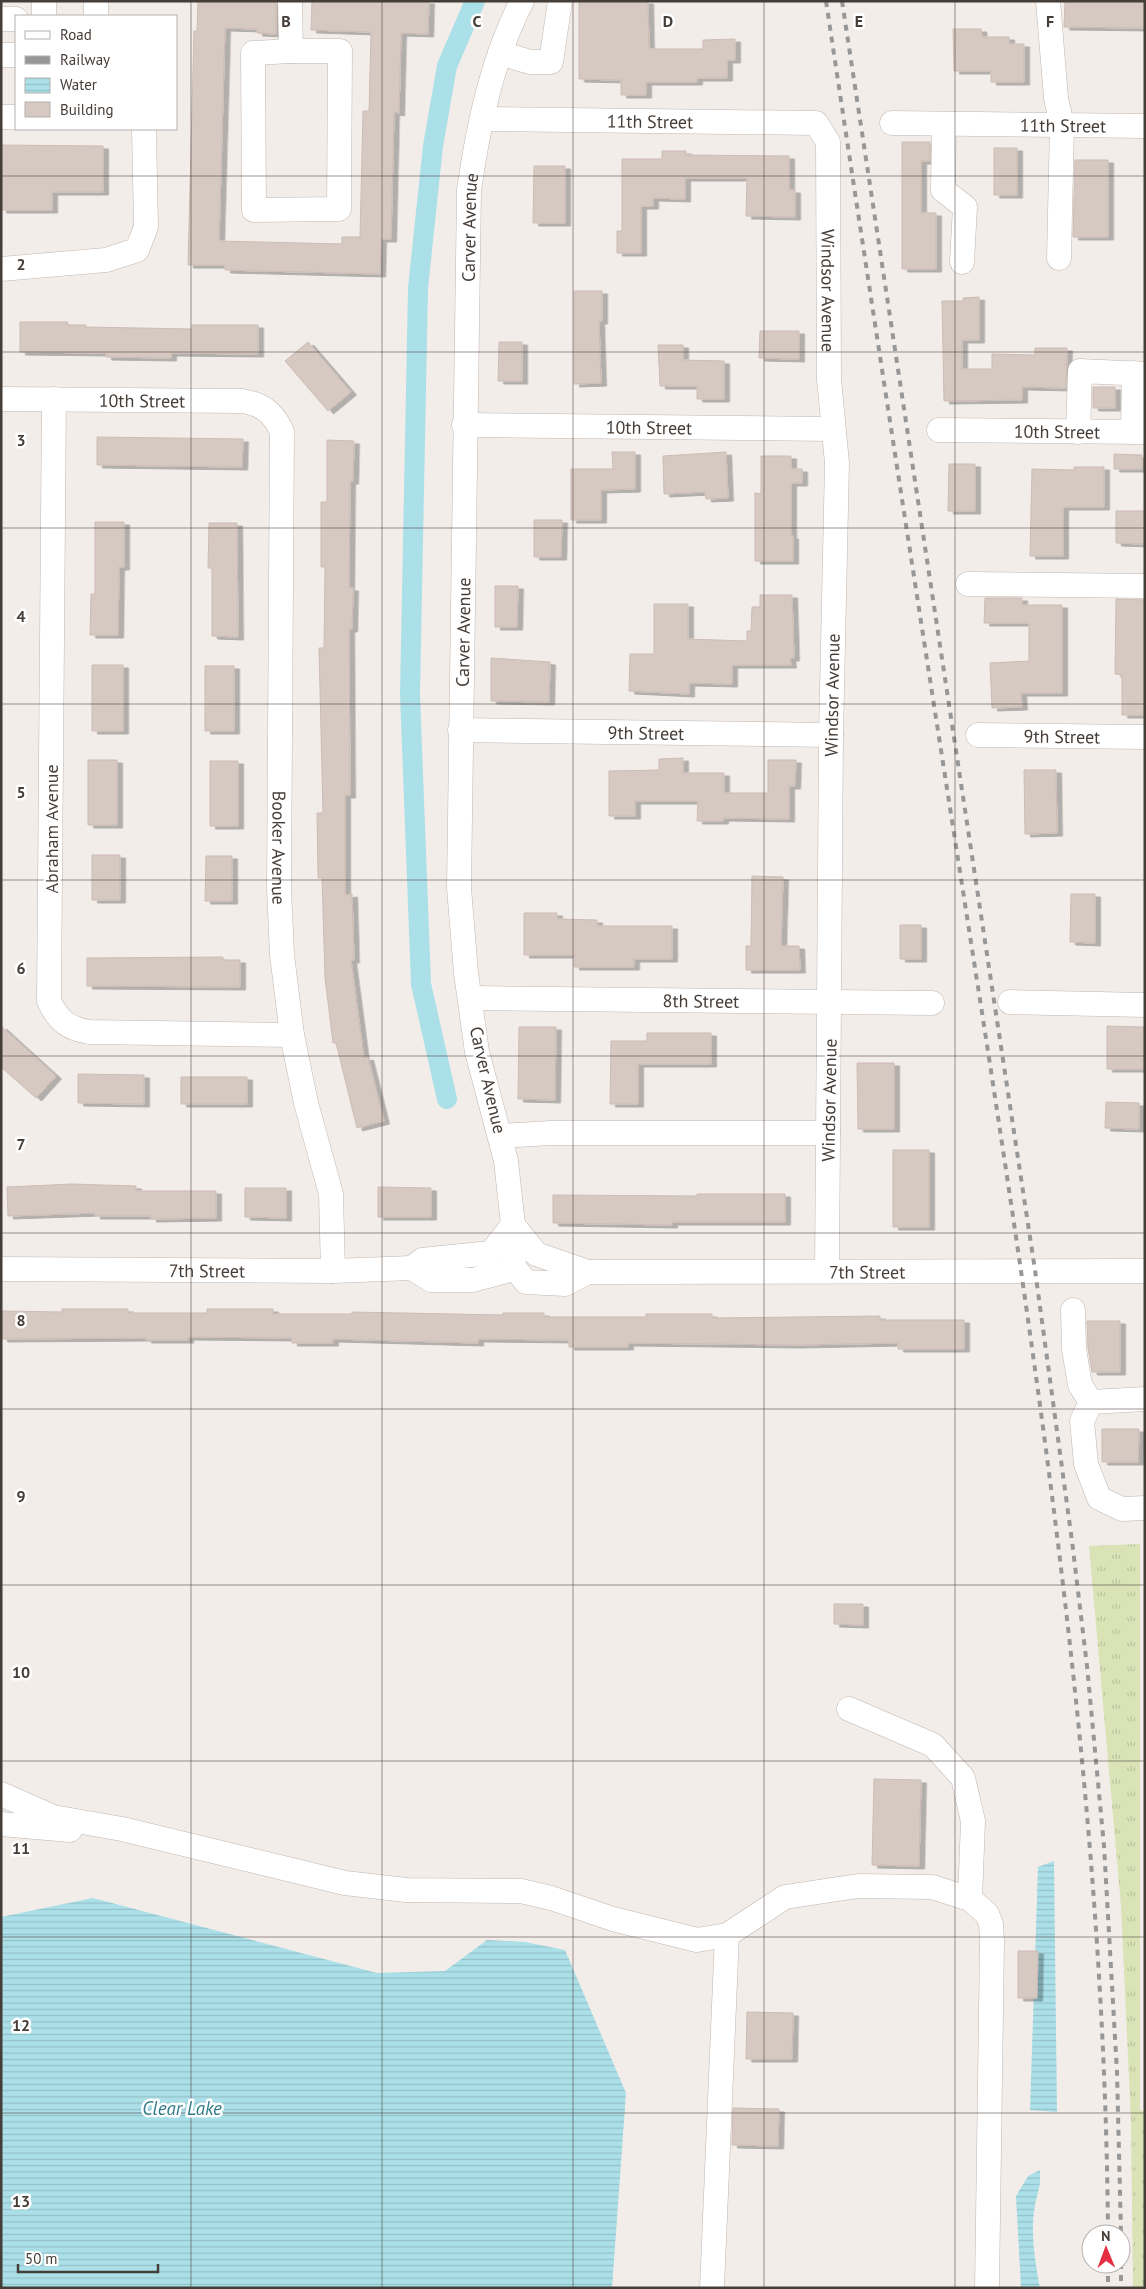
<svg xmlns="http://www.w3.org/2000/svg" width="1146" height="2289" font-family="'PT Sans',sans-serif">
	<defs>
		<pattern id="grass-tufts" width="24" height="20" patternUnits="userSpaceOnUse" patternTransform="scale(1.25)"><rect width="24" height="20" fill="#dae3b6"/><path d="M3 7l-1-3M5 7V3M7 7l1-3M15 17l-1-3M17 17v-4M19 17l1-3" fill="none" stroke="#bcc49d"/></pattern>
		<pattern id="water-rules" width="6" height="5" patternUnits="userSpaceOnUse" patternTransform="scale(1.25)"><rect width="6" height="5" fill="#abe0e9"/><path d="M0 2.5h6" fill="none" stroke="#94c1c9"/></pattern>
		<filter id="shadow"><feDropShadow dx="5.5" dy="3" stdDeviation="0" flood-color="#0004"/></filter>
	</defs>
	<rect width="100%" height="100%" fill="#f3ede9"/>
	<path fill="url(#grass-tufts)" d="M1140,1544V2110L1145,2112V2288H1133L1131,2121L1121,1906L1089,1546Z"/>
	<path fill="url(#water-rules)" d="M1054,1861L1057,2112L1030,2110L1038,1867Z
		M93,1898L377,1973L445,1971L487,1940L525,1942L565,1950L626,2093L612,2288H1V1917Z
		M1040,2170C1041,2187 1038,2190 1035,2205C1030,2232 1035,2261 1040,2288H1021L1016,2196L1028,2176Z"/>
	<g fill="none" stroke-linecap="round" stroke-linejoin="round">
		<path stroke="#abe0e9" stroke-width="20" d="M447,1099L421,984L410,694L418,288L433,146L447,66L475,1"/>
	</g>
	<path fill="#d6c9c2" stroke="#cdbcb3" filter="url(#shadow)" d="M198,1H276V34L257,33V29L225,28L219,241L342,244V237H360L363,111H369L371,32L311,30L312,1H429L428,34L401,33L399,113L394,112L391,239H381L380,274L225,270V265H188L194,31H197Z
		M579,1H648L649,49H703V40L735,39V60H727V78H697V82H646V95H621V80L579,79Z
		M1080,1H1145V28L1064,27L1065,2Z
		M953,29H981L982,37H1009V44H1024V82H991V71H954Z
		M902,142H930V161H921V213H936V269H902Z
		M1,145L103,146V192H52V210H1Z
		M994,148H1017V195H994Z
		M662,151H686V155L789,156V190H795V217L746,216L747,178H685V199L653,198V206H641V253H617V231H622V159H662Z
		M1075,160H1108V237H1073Z
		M534,166H565V223H533Z
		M574,291H602V321H599L601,383L574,384Z
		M979,297V340H962V369H992V354L1035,355V348H1067L1066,388L1022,387V400L944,401L942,301H963V298Z
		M20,322H68L67,325H86L85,327L192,329V325H258V354L171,353V358L106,357V353L20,352Z
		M760,331H799V359L759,358Z
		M308,342L351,392L328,411L285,361Z
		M499,342H522V381H498Z
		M658,345H683V360L724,361V399H697V386H660Z
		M1093,387H1115V408H1093Z
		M97,437L243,439L242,467L97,465Z
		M327,440L354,441L353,481H350L349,588H353L352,629H349L350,795H345V895L352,894L354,960H351L364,1058L368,1057L384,1121L357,1128L336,1043H333L325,978L322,878H318L317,813H323L319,648H324L325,567H321V502H327Z
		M612,452H635V489L601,490V520H571V469H613Z
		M726,452L728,498L706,499L705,492L664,494L663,456Z
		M1114,454L1142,455V469H1114Z
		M761,456H791V469H802V483H791V536H793V561H755V493L761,494Z
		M949,464H975V511H948Z
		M1074,467H1104V507H1063V556H1030L1032,469L1074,470Z
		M1116,511H1145V544L1116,543Z
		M534,520H562L561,557H534Z
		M95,522H124V567H119L118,635H90L91,594H95Z
		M209,523H237L238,637L212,636V568H208Z
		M495,586H518L517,627H495Z
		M760,595H792L794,658H790L791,665H732V684L689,683V694L629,691L630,654H654V604H688V639L747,641V631H751L752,607H760Z
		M985,598H1022V605H1062V693H1021L1022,707L992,708L990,663L1029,661V623H984Z
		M1116,599L1145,600L1144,715H1122V675L1115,674Z
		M491,658L550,662L549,702L491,701Z
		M92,665H123V731H92Z
		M205,666H234V731H205Z
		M683,758V773H724V793H768V760H796L795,786H789V819L723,818V821H697L698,801H635V816H609V771L659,770V759Z
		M88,760H117V825H88Z
		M210,761H238V826H210Z
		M1024,770H1056L1057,833L1025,834Z
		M92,855H120V900H92Z
		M206,856H232V901H205Z
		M752,876L783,877L781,946H799L800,970H746V946H751Z
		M1071,894H1095V943L1070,942Z
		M524,913H557V919L597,920V926H672V959H634V967H574V955H524Z
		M900,925H921V959H900Z
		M223,957V960H240V987L87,986V958Z
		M1,1026L56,1076L36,1098L1,1067Z
		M1107,1026L1144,1027L1143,1069H1107Z
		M519,1027H556L555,1100L518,1099Z
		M647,1033H711V1064H638V1104H610L611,1041H647Z
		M857,1063H894V1129H858Z
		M78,1074L144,1075V1104L78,1103Z
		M181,1077H247V1104H181Z
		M1106,1102L1139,1103V1129L1105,1128Z
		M893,1150H929V1227H893Z
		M72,1184L136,1186V1191H216V1218L151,1219V1216H95V1213L8,1216L7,1187Z
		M378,1187L431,1188V1217H378Z
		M245,1188H286V1218L245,1217Z
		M697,1194H785V1222H672V1225L553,1223V1195L697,1196Z
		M62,1309H128V1313H207V1309H273V1314H352V1312L503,1315V1313H544V1317H646V1314H712V1318L880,1316V1320H964V1349H898V1343L796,1345L628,1343V1347H569V1340L478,1339V1343L333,1339V1343H292V1338L188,1337V1340H146V1338L2,1339V1311L62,1312Z
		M1087,1321H1120V1372H1092L1088,1348Z
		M1102,1429H1139L1138,1462H1102Z
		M834,1604H863V1625L834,1624Z
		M874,1779L921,1780L919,1866L872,1865Z
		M1018,1951H1038L1037,1998H1018Z
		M747,2012L793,2013L792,2059H746Z
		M733,2108L779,2109L778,2146L732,2145Z"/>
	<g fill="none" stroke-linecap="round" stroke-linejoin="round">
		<defs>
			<g id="minor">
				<path d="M290,1L291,51"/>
				<path d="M1048,1L1056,98L1062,125L1059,258"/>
				<path d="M44,16V1"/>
				<path d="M96,16V1"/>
				<path d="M1,19H16"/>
				<path d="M291,51H340L339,209L254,210L253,53Z"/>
				<path d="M500,53L530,62H551L560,1"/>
				<path d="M1,55H16"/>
				<path d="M1,117H16"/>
				<path id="s1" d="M482,119L816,123L828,142L829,379L837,463L831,735L827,1270"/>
				<path id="s2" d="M892,123L1145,126"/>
				<path d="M944,124L943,190L965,207L962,262"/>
				<path d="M1,269L106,260L137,250L146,227L144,129"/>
				<path id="s3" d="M1,399L242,401C262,404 274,413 282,432L279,889L282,955L292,1035L306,1103L331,1194L333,1271"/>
				<path d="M54,399L49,1001C58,1021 69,1029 90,1032L292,1035"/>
				<path id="s4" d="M464,425L833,429"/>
				<path id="s5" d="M939,430L1145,432"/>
				<path d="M1078,432L1080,371L1145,374"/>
				<path d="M1133,432L1134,373"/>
				<path d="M968,584L1145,586"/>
				<path id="s6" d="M460,730L831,735"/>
				<path id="s7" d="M978,735L1145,737"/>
				<path id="s8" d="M470,998L932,1003"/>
				<path d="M1010,1002L1145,1005"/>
				<path d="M501,1136L551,1133H828"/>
				<path id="s9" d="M514,1267L513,1225L506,1161L477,1052L466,973L459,888L469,190C478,127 492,59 522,1"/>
				<path d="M514,1267L526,1282L565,1284L588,1272"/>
				<path id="s10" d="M412,1268L422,1260L491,1253L513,1225L536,1254L588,1272L1145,1271"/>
				<path id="s11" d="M1,1269L333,1271L412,1268L431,1280H473L503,1272L514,1267"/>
				<path d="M1073,1310L1074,1349L1080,1385L1091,1402"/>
				<path d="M1145,1399L1091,1402L1082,1421L1086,1464L1099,1498L1122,1509L1145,1508"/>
				<path d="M849,1709L933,1745L963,1778L973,1821L970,1899"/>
				<path d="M1,1794L53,1817L122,1829L345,1883L406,1890L521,1891L551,1898L613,1919L697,1940L727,1935L785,1897L858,1886L932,1887L970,1899L987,1914L991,1924L992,1941L987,2288"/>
				<path d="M1,1824L70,1830"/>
				<path d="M712,2288L727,1935"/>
			</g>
		</defs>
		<use href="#minor" stroke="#c0b6af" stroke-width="25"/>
		<use href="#minor" stroke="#fff" stroke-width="24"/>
		<path stroke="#979797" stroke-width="4" stroke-dasharray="6 6" stroke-linecap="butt" d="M826,1C877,341 930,680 983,1019C1045,1422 1105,1825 1108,2234
			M842,1L1035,1270L1072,1541L1087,1666L1104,1846L1117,2072L1121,2234
			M1121,2251V2288
			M1108,2264V2288"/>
	</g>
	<path fill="none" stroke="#453d38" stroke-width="1" stroke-opacity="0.55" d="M191,1V2288M382,1V2288M573,1V2288M764,1V2288M955,1V2288M1,176H1145M1,352H1145M1,528H1145M1,704H1145M1,880H1145M1,1056H1145M1,1233H1145M1,1409H1145M1,1585H1145M1,1761H1145M1,1937H1145M1,2113H1145"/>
	<g text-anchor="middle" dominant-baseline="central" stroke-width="5" stroke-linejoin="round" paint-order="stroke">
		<g font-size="18" fill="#453d38" stroke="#fff">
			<text stroke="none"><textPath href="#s1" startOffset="168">11th Street</textPath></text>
			<text stroke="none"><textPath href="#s2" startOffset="171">11th Street</textPath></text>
			<text stroke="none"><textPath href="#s9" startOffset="1045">Carver Avenue</textPath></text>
			<text stroke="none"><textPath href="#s1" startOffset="505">Windsor Avenue</textPath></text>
			<text stroke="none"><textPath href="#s3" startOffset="141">10th Street</textPath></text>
			<text stroke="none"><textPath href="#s4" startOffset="185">10th Street</textPath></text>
			<text stroke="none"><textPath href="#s5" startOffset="118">10th Street</textPath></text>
			<text stroke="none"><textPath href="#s9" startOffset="640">Carver Avenue</textPath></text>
			<text transform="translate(832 695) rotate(-89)">Windsor Avenue</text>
			<text stroke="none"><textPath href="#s6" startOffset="186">9th Street</textPath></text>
			<text stroke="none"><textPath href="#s7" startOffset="84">9th Street</textPath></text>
			<text transform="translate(51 829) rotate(-90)">Abraham Avenue</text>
			<text stroke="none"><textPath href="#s3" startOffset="710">Booker Avenue</textPath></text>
			<text stroke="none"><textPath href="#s8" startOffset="231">8th Street</textPath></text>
			<text transform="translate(488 1080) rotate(77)">Carver Avenue</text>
			<text transform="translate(829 1100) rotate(-89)">Windsor Avenue</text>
			<text stroke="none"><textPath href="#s11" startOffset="206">7th Street</textPath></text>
			<text stroke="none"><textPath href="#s10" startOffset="489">7th Street</textPath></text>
		</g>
		<g font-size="19" font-style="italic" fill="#337b89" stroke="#fff">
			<text x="182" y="2108">Clear Lake</text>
		</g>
	</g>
	<g font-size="16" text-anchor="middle" font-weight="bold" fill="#453d38" stroke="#fff" stroke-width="5" stroke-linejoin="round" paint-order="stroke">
		<text x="286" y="27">B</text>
		<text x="477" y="27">C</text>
		<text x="668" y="27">D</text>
		<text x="859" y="27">E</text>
		<text x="1050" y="27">F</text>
		<text x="21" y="270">2</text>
		<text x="21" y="446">3</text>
		<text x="21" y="622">4</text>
		<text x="21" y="798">5</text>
		<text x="21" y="974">6</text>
		<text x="21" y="1150">7</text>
		<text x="21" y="1326">8</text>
		<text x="21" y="1502">9</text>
		<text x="21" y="1678">10</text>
		<text x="21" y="1854">11</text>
		<text x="21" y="2031">12</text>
		<text x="21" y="2207">13</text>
	</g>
	<rect width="1146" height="2289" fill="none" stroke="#453d38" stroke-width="5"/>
	<rect x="15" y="15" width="162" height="115" fill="#ffffff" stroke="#b5b1af"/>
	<rect x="25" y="31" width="25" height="8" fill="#ffffff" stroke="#b5b1af"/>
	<text x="60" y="40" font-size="15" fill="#453d38">Road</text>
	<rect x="25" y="56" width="25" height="8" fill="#979797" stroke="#b5b1af"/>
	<text x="60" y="65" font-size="15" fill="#453d38">Railway</text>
	<rect x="25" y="78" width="25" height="15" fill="url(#water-rules)" stroke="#b5b1af"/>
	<text x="60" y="90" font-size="15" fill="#453d38">Water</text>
	<rect x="25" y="102" width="25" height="15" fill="#d6c9c2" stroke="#b5b1af"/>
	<text x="60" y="115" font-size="15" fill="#453d38">Building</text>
	<g transform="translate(1106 2249) rotate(359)"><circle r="24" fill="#ffffff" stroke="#b5b1af"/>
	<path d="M0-4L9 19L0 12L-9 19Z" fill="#e52e41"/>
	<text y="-8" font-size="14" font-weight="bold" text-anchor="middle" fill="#453d38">N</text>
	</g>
	<path d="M18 2264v8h140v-8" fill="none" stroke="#453d38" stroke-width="2.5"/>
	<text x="25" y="2264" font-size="15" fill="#453d38" stroke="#ffffff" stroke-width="4" paint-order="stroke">50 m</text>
</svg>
